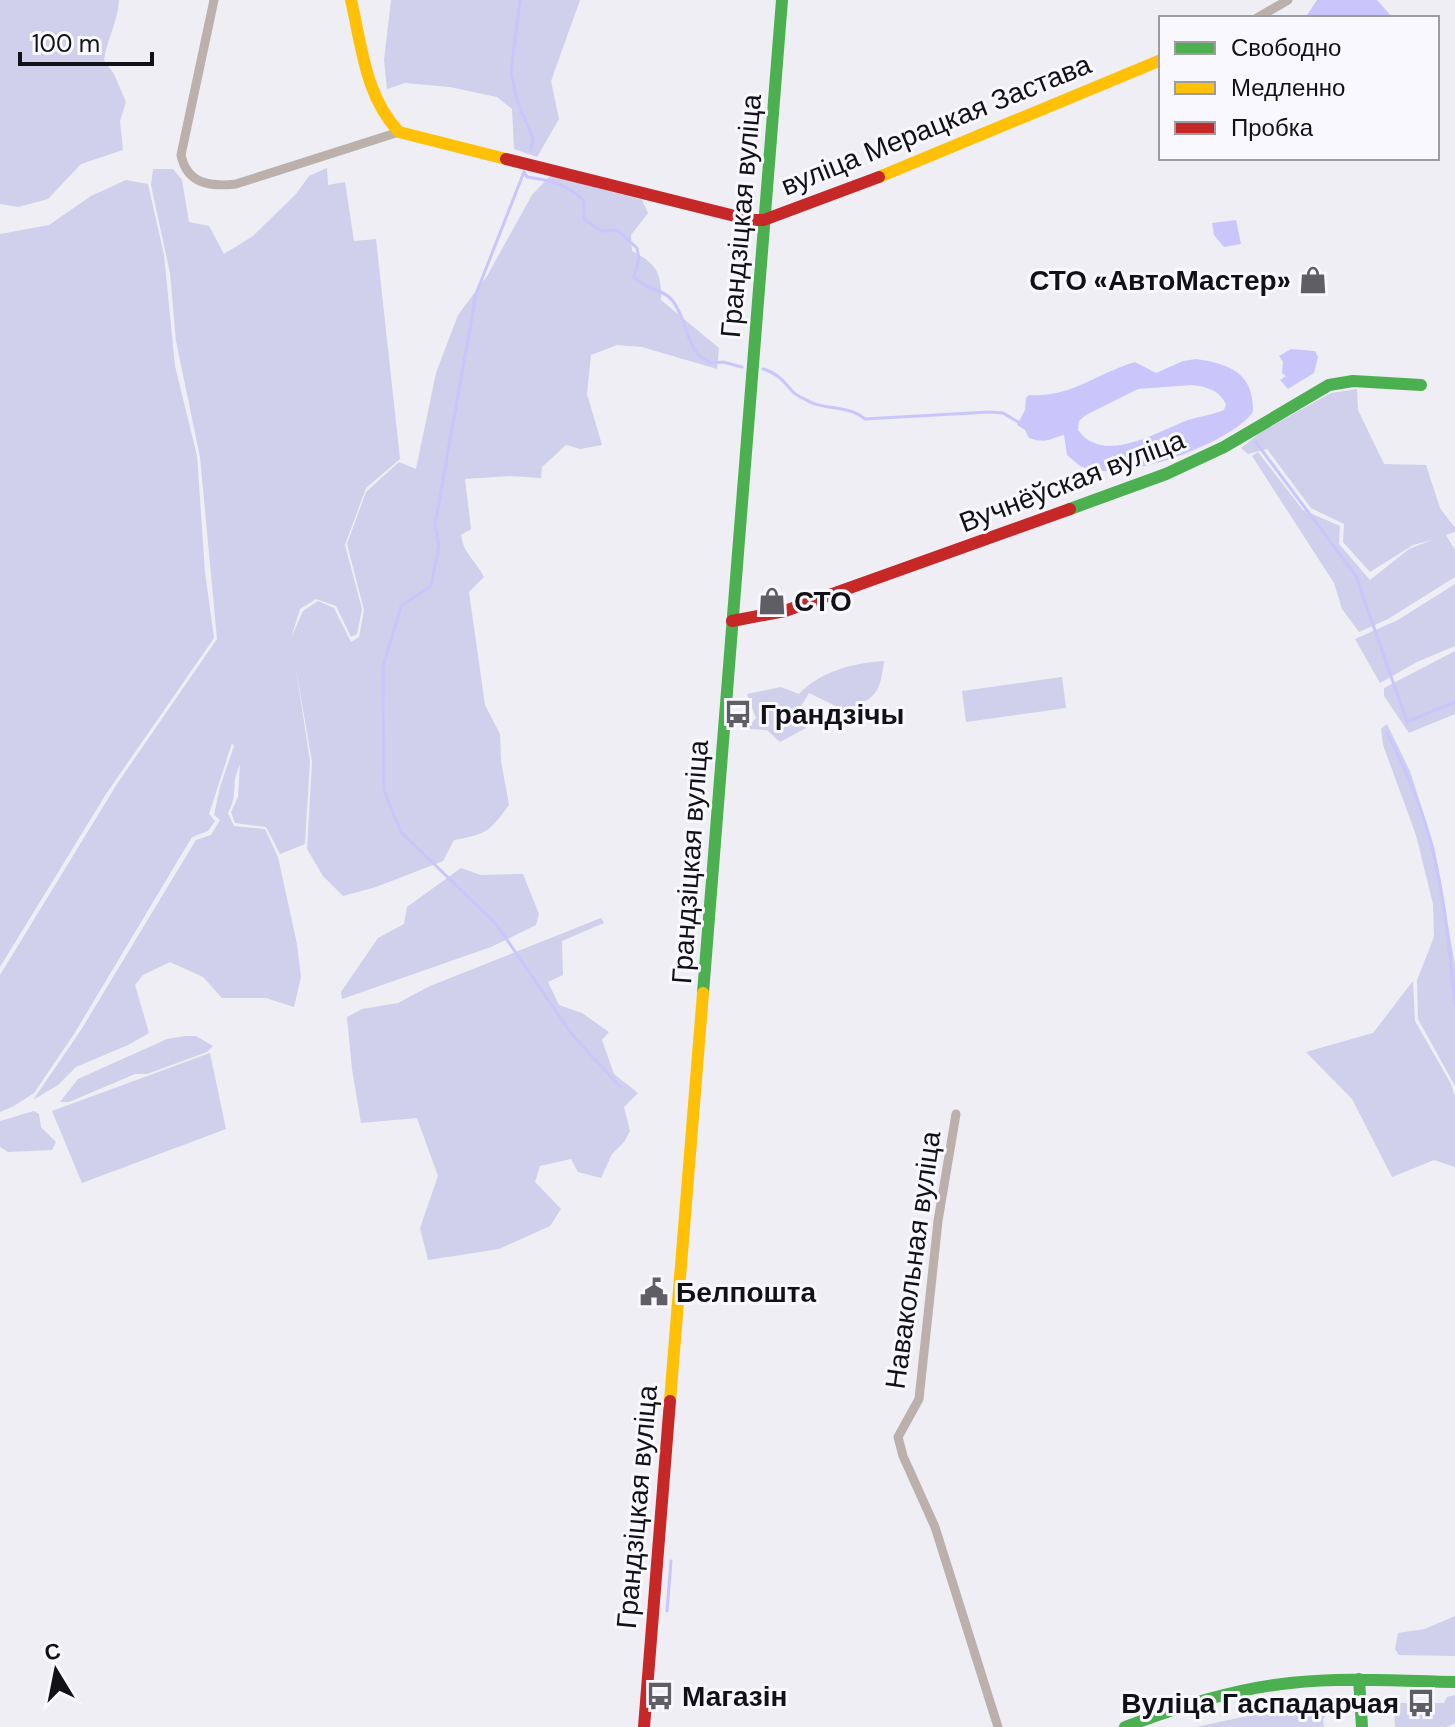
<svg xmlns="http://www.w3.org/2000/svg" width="1455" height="1727" font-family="'DM Sans',sans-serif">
	<rect width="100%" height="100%" fill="#eeeef4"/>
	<path fill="#d0cfec" d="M0,0H119C118,22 107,38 104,60L114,74L126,102L120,121L123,150L81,164L48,199L18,207L0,204Z
		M391,0H580L551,81L559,119L537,157L514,149L512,109L497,97L450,87L405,83L387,89L384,60Z
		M327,168L328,185L345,182L354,241L376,239L400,459L366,488L345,545L362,609L357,634L351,637L336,606L316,599L300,609L291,638L303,611L318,601L334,608L351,642L359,637L364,610L347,544L366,492L399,462L416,469L436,373L458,315L487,276L532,195L551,175L642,200L648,213L631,235L632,251C656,263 662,273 661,300L719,348L717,369L642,347L617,345L591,355L587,394L602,445L580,449L566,445L542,467L541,478L510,476L465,479L471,529L461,535C464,555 475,559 484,577L469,592L485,705L500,734L501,761L509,805C489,832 487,834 454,840L443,861L376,887L343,896L323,876L307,849L312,762L295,663L310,761L305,844L280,854L266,827L235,823L231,812L238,797L240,765C230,784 239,793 228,813L234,826L265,829L278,857L297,944L301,977L294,1007L266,998H222L203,977L170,962L143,975L135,985L149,1033L128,1045L76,1067L58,1085L33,1100L81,1030L196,840L211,835L220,820L214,815L220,787L234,746L232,743L209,814L215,821L208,831L192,837L74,1034L34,1093L14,1106L0,1112V975L117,784L217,639L200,457L176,341L170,273L151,185L153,169H173L182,180L189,222L209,226L224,254L253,236L296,194L309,176Z
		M126,180L148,184L164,255L175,366L197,456L205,572L214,638L106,794L0,967V234L49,225L91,196Z
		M1357,389L1358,410L1384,464L1426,465L1440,508L1455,528V532L1446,535L1455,550V577L1388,619L1359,632L1342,609L1334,583L1252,456L1258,452L1303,510L1340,526L1339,544L1370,580L1409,549L1432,540L1413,545L1370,572L1343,542L1344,524L1311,508L1267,449L1248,454L1241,448L1261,432L1331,393Z
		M1455,584V646L1417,662L1380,683L1355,639L1398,620Z
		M1455,651V714L1409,733L1384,696V688Z
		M884,661C880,695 875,699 844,710L809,693L799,709L806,728L780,742L767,730L747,729L756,718L747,694L781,687L799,694C821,671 853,663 884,661Z
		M1062,677L1066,708L966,722L962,691Z
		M1387,724L1410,771L1435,850L1455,965V1086L1418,1019L1417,980L1434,937L1433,904L1416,835L1383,745L1381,729Z
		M461,868L481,875L523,874L539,914L536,925L491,947L342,999L341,992L378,938L404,924L407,907Z
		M601,918L604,923L562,941L563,975L548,982L559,1005L582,1013L609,1032L602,1040L614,1074L638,1093L624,1107L630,1131L624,1142L612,1154L601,1178L578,1172L571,1159L540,1166L535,1182L561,1209L550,1226L499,1249L428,1260L420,1228L438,1176L417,1118L361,1123L352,1069L347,1017L362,1009L398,1003L430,986Z
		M1413,981L1415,1021L1451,1084L1455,1097V1167L1434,1160L1392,1177L1352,1099L1306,1052L1373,1033Z
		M185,1036H196L213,1046L207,1052L147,1074H135L69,1102H60L78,1079L167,1039Z
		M210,1053L226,1129L82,1183L52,1111Z
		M34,1111L39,1114L41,1127L56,1142L52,1150L8,1152L0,1147V1121Z
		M1455,1616V1656L1399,1655L1395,1649L1398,1633L1425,1629Z
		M1455,1695V1723L1446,1727H1395L1394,1709L1400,1703H1415V1708H1424V1703H1444L1447,1697Z
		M1325,1708L1328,1710L1323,1720L1324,1727H1196L1271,1711Z"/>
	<path fill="#cac6fc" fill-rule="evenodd" d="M1317,0H1377L1393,18H1305Z
		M1236,220L1241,244L1224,247L1214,235L1212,223Z
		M1291,349L1315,351L1318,357L1314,373L1288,389L1280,380L1286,376L1282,373L1283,362L1279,356Z
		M1196,359C1230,364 1254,373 1253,412C1230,444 1120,484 1082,467C1077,464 1072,459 1067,455L1064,435C1048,439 1047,444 1029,438L1025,430L1017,425L1025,410L1026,398L1029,395C1071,398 1097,373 1135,362L1156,373L1183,361ZM1192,385C1207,387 1219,390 1226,404L1224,410C1213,415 1200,416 1188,420C1158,431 1104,466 1078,430L1079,421L1086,415L1138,389Z"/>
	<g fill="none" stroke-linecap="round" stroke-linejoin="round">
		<path stroke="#cac6fc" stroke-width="3" d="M520,0L511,71L517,101L533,138L531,150
			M763,369C778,373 783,381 793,392C797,396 805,399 810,402C826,410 848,405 865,419L989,412L1003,413L1018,422
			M1255,441L1356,576L1407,722L1455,702
			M1387,733C1403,764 1417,795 1427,829C1444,885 1449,947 1455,1005
			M620,1087L571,1033L496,924L401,832L384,791L383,667L401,606L431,586L439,546L435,525L476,294L524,172L527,177C549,180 569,185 584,201V219L601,231L617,230L637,248L639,258L634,277C644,289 662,288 672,300C688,318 685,354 711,363L723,362L742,367
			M667,1611L671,1561"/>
		<path stroke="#bbb0ac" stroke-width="9" d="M214,0L181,155C187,184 210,187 236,184L399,132
			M1257,18L1288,0
			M956,1114L938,1221L919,1399L898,1437L903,1456L935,1527L998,1727"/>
		<path stroke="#4caf50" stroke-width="12" d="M1070,509L1166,474L1224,447L1329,385L1353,381L1421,385
			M703,993L782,0
			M1359,1679L1362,1727
			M1125,1727C1178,1707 1233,1689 1290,1683C1345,1677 1400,1681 1455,1682"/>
		<path stroke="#ffc107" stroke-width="12" d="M351,0C362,47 365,96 399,132L506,159
			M879,177L1161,60
			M670,1401L703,993"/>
		<path stroke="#c62828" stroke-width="12" d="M506,159L751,220H764L879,177
			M732,621L785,611L1070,509
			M644,1727L670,1401"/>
	</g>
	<defs>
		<symbol id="shop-bare" viewBox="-9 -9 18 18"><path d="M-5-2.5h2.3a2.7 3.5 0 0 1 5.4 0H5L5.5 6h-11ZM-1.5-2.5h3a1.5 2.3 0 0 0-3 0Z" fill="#5e5e64" stroke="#f8f8fe" stroke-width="2.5" paint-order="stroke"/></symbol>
		<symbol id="bus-bare" viewBox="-9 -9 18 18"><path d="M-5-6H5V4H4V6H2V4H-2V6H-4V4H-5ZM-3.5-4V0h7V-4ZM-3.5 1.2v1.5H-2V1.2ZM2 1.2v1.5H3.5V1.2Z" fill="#5e5e64" stroke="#f8f8fe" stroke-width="2.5" paint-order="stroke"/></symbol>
		<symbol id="civic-bare" viewBox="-9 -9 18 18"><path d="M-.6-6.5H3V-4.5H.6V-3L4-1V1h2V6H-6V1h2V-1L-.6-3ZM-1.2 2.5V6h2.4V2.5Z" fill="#5e5e64" stroke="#f8f8fe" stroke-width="2.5" paint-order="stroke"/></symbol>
	</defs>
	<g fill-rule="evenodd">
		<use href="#shop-bare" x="1293" y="260" width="40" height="40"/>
		<use href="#shop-bare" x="752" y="581" width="40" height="40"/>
		<use href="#bus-bare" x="718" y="694" width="40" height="40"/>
		<use href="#civic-bare" x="634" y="1272" width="40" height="40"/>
		<use href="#bus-bare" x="640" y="1676" width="40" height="40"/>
		<use href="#bus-bare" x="1401" y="1683" width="40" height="40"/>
	</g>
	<g text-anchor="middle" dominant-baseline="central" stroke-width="6" stroke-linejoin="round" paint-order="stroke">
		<g font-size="28" fill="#111116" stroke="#f8f8fe">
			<text transform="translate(936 125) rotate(-22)">вуліца Мерацкая Застава</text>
			<text transform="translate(741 216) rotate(-85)">Грандзіцкая вуліца</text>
			<text transform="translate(1072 481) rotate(-21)">Вучнёўская вуліца</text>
			<text transform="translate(690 862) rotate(-86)">Грандзіцкая вуліца</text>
			<text transform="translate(913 1260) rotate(-82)">Навакольная вуліца</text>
			<text transform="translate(637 1507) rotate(-85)">Грандзіцкая вуліца</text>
		</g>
		<g font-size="28" font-weight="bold" fill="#111116" stroke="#f8f8fe" text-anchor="start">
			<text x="1291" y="280" text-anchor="end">СТО «АвтоМастер»</text>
			<text x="794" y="601">СТО</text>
			<text x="760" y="714">Грандзічы</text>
			<text x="676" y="1292">Белпошта</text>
			<text x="682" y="1696">Магазін</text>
			<text x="1399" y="1703" text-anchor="end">Вуліца Гаспадарчая</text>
		</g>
	</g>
	<rect x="1159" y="16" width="280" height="144" fill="#f8f8fe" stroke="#9c9ca1" stroke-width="2"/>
	<rect x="1175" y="42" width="40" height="12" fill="#4caf50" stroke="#9c9ca1" stroke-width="2"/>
	<text x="1231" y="56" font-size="24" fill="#111116">Свободно</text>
	<rect x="1175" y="82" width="40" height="12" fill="#ffc107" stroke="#9c9ca1" stroke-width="2"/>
	<text x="1231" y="96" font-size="24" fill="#111116">Медленно</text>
	<rect x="1175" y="122" width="40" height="12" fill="#c62828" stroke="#9c9ca1" stroke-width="2"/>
	<text x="1231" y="136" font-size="24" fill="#111116">Пробка</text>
	<g transform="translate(56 1671) rotate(350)" stroke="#f8f8fe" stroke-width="6" paint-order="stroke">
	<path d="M0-6L14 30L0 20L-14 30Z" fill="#111116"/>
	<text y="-12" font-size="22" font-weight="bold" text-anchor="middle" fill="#111116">С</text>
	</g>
	<path d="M20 52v12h132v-12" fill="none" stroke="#111116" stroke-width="4"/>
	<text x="32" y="52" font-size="24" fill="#111116" stroke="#f8f8fe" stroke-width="6" paint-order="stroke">100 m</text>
</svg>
